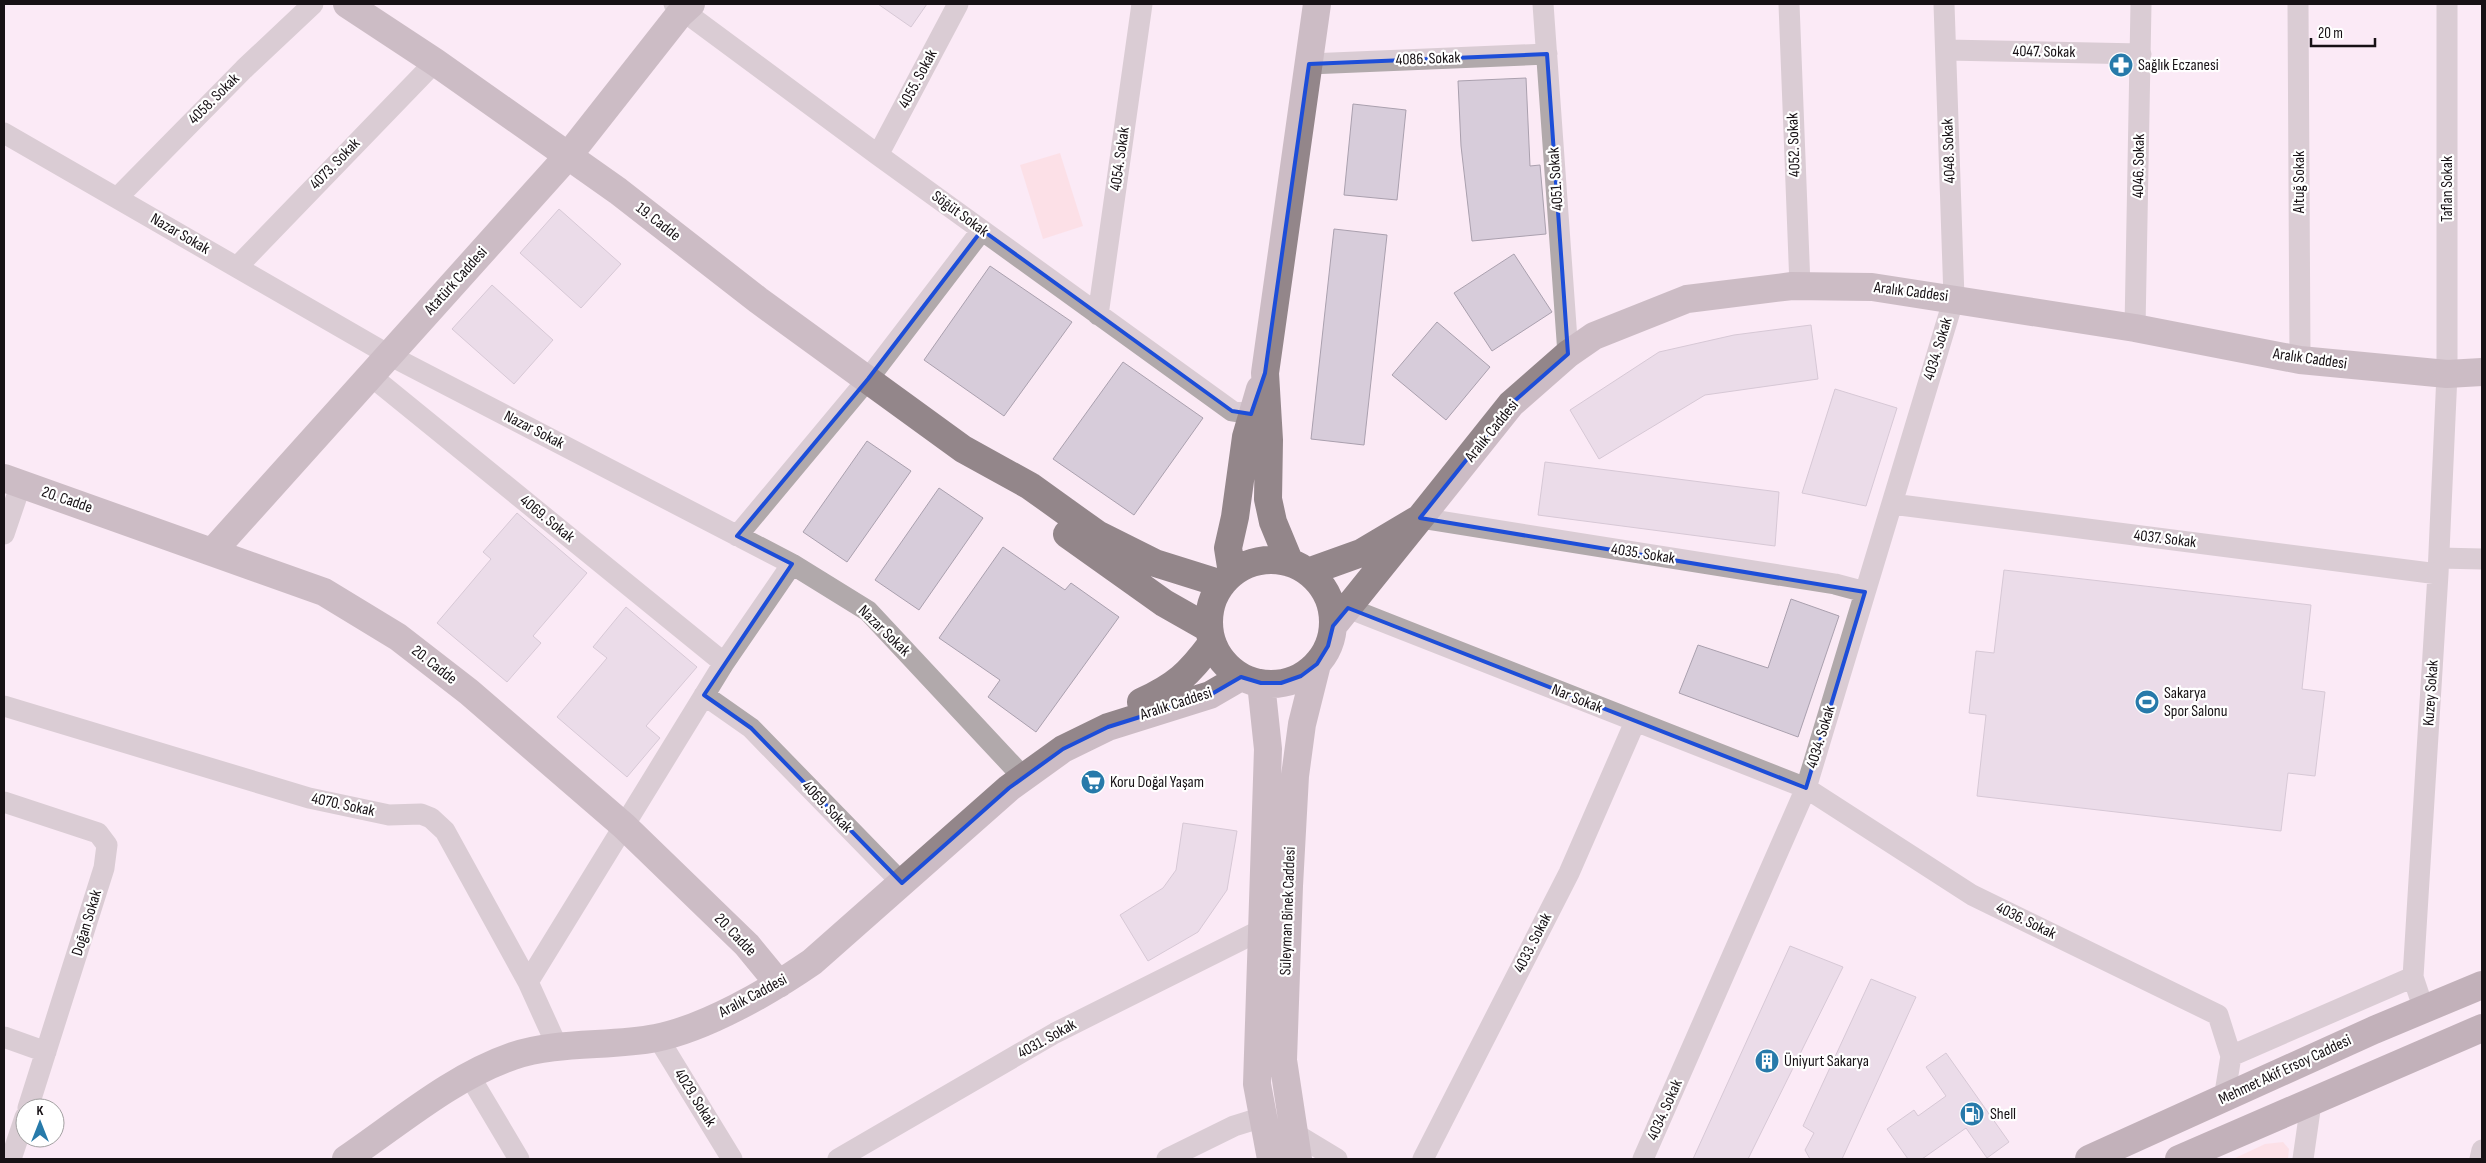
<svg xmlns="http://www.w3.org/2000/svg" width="2486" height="1163" font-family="'Sofia Sans Condensed',sans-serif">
	<rect width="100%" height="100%" fill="#fbeaf5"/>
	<path fill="#fcd6d6" d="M1060,153L1083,226L1043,239L1020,165Z
		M2283,1142L2289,1149L2288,1159H2233L2265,1144Z"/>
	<path fill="#d7ccda" stroke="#aaa0ae" d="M878,4H927L911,27Z
		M1526,78L1530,166L1540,165L1546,234L1472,241L1461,146L1458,81Z
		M1353,104L1406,110L1397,200L1344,195Z
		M559,209L621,264L581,308L520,253Z
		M1334,229L1387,235L1364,445L1311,439Z
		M1514,254L1552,312L1492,351L1454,293Z
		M990,266L1072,322L1004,416L924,360Z
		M492,285L553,340L514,384L452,329Z
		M1437,322L1490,367L1446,420L1392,375Z
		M1811,325L1818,379L1705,395L1599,459L1570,410L1659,352L1734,335Z
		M1123,362L1203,418L1134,515L1053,459Z
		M1835,389L1897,408L1866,506L1802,493Z
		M867,441L911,471L847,562L803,532Z
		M1545,462L1779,492L1775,546L1538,515Z
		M939,488L983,518L919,610L875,580Z
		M517,513L587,573L533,636L541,643L507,682L437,623L491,559L483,552Z
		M1003,547L1065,590L1071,583L1119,617L1036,732L988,697L1000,680L939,638Z
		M2004,570L2311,605L2302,689L2325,692L2315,776L2288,773L2281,831L1977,796L1986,715L1969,713L1976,651L1994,653Z
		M1791,599L1839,616L1798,737L1679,693L1698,645L1768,668Z
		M626,607L697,667L646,726L660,738L627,777L557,717L607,658L593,647Z
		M1183,823L1237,831L1227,890L1198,932L1148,961L1120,915L1163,888L1176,870Z
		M1790,946L1843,967L1748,1159H1693Z
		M1871,979L1916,997L1842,1159H1810L1805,1150L1814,1133L1803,1126Z
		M1946,1053L2009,1142L1987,1158L1966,1128L1922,1159H1908L1887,1129L1914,1110L1918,1116L1946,1096L1926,1067Z"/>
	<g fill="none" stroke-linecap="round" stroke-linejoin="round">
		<path stroke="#b1a9ab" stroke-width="21" d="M674,4L878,155L1232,411L1251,414
			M1543,4L1568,354
			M1789,4L1800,286
			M2298,4L2300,360
			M1946,50L2141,54
			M1309,64L1547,54
			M4,133L389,355L792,564L868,611L1024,778
			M878,155L958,4
			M117,198L244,69L313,4
			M237,267L435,62
			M1098,315L1142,4
			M2135,328L2141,4
			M371,376L724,663
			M1892,504L2438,574
			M1420,518L1835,584L1865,592
			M4,534L21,484
			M737,536L868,379L982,230
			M2439,558L2482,559
			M1348,608L1806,788L1972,895L2218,1015L2231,1056
			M704,695L751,728L902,883
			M4,706L309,798L389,815L421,814L431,818L445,831L528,982L558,1048
			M4,802L98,833L107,845L104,868L28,1108
			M528,982L724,663L792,564
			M2424,1010L2413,977L2438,574L2447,374V4
			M4,1037L46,1052
			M658,1038L732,1159
			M469,1075L519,1159
			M2224,1099L2231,1056L2413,977
			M1294,1133L1337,1159
			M11,1159L25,1117
			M838,1159L1055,1033L1261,930
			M1167,1159L1234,1126L1263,1117
			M1423,1159L1569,873L1635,722
			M1643,1159L1806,788L1954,298L1944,4
			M2303,1159L2311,1103
			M2480,1159L2482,1150"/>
		<path stroke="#93868a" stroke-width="28" d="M347,4L435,62L618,191L758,300L963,449L1030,486L1097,534L1155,563L1222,584
			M4,478L324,592L398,637L469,692L624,826L747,945L779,984
			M1420,518L1511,404L1568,354L1594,336L1687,299L1792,286L1872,287L2135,328L2300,360L2447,374L2482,372
			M1067,534L1164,603L1208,628
			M213,551L568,156L679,15L691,4
			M1209 622a62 62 0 1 1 124 0a62 62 0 1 1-124 0Z
			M1290,563L1273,522L1268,499L1269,440L1265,373L1317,4
			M1308,572L1361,553L1420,518L1333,626
			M1232,573L1228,548L1235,517L1246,437L1260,389
			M1261,683L1268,749L1257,1084L1271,1159
			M1141,702C1176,686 1189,674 1212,643
			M346,1159C399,1123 452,1077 513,1056C556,1041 611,1047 656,1038C706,1028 770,991 812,962L1009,788L1063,749L1108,727L1210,695L1241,677
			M1298,1159L1283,1060L1289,886L1295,776L1302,724L1317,664"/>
		<path stroke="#7d6e72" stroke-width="28" d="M2089,1159L2374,1030L2482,985
			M2179,1159L2482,1028"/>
	</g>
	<path d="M0 0H2486V1163H0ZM1547,54L1568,354L1511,404L1420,518L1865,592L1806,788L1348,608L1333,626L1328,646L1317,664L1301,676L1281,683H1261L1241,677L1210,695L1108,727L1063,749L1009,788L902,883L751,728L704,695L792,564L737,536L868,379L982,230L1232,411L1251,414L1265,373L1309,64Z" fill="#fbeaf5" fill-opacity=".55" fill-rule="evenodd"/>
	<path fill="none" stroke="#1d4ed8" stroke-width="4" stroke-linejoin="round" d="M1547,54L1568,354L1511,404L1420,518L1865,592L1806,788L1348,608L1333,626L1328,646L1317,664L1301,676L1281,683H1261L1241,677L1210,695L1108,727L1063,749L1009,788L902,883L751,728L704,695L792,564L737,536L868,379L982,230L1232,411L1251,414L1265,373L1309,64Z"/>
	<defs>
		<symbol id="pharmacy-disc" viewBox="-11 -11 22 22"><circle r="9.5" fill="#277aaa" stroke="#fff"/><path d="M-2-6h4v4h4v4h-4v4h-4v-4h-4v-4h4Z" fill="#fff"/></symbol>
		<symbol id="stadium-disc" viewBox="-11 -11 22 22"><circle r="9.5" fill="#277aaa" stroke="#fff"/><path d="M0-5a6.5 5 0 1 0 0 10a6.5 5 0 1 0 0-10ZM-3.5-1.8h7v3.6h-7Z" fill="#fff"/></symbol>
		<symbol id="supermarket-disc" viewBox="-11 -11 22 22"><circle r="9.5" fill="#277aaa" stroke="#fff"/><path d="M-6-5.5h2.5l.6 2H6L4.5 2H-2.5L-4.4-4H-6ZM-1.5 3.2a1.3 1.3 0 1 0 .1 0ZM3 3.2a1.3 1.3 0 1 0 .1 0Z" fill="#fff"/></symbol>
		<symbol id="building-disc" viewBox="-11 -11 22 22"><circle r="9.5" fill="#277aaa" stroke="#fff"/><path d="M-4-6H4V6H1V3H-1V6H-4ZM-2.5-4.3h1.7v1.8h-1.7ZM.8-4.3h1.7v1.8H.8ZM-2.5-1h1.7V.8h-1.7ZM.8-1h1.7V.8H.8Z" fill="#fff"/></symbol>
		<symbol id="fuel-disc" viewBox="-11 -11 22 22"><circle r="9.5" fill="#277aaa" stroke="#fff"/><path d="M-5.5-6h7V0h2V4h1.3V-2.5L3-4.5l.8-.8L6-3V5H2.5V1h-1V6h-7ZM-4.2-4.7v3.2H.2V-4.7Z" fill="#fff"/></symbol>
	</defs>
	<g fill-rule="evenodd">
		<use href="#pharmacy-disc" x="2107" y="51" width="28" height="28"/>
		<use href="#stadium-disc" x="2133" y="688" width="28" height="28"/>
		<use href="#supermarket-disc" x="1079" y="768" width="28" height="28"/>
		<use href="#building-disc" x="1753" y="1047" width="28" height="28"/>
		<use href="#fuel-disc" x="1958" y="1100" width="28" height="28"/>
	</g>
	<g text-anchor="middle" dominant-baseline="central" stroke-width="4.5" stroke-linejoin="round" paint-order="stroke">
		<g font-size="16" fill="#171115" stroke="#fff">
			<text transform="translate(2044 52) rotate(1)">4047. Sokak</text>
			<text transform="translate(1428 59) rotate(-2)">4086. Sokak</text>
			<text transform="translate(918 79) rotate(-62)">4055. Sokak</text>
			<text transform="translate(214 99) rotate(-45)">4058. Sokak</text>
			<text transform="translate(1794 145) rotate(-92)">4052. Sokak</text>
			<text transform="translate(1949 151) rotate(-92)">4048. Sokak</text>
			<text transform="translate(1120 159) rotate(-82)">4054. Sokak</text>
			<text transform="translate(335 164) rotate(-46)">4073. Sokak</text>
			<text transform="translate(2139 166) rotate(-89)">4046. Sokak</text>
			<text transform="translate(1556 179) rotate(-94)">4051. Sokak</text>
			<text transform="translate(2299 182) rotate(-90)">Altuğ Sokak</text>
			<text transform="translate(2447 189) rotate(-90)">Taflan Sokak</text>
			<text transform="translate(960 214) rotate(36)">Söğüt Sokak</text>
			<text transform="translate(658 222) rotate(38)">19. Cadde</text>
			<text transform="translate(180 234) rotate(30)">Nazar Sokak</text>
			<text transform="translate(456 281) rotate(-48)">Atatürk Caddesi</text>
			<text transform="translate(1911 292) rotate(7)">Aralık Caddesi</text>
			<text transform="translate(1938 349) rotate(-73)">4034. Sokak</text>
			<text transform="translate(2310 359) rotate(8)">Aralık Caddesi</text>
			<text transform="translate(534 430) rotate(27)">Nazar Sokak</text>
			<text transform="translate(1492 431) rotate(-51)">Aralık Caddesi</text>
			<text transform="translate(67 500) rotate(19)">20. Cadde</text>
			<text transform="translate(547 519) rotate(39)">4069. Sokak</text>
			<text transform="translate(2165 539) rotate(7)">4037. Sokak</text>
			<text transform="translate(1643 554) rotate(9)">4035. Sokak</text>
			<text transform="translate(884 631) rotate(44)">Nazar Sokak</text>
			<text transform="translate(434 665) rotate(38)">20. Cadde</text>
			<text transform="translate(2431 693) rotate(-86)">Kuzey Sokak</text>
			<text transform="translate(1577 699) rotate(22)">Nar Sokak</text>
			<text transform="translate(1176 704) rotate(-18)">Aralık Caddesi</text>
			<text transform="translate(1821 737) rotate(-73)">4034. Sokak</text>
			<text transform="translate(343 805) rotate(12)">4070. Sokak</text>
			<text transform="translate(827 807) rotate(46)">4069. Sokak</text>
			<text transform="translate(1288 911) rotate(-88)">Süleyman Binek Caddesi</text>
			<text transform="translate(2026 921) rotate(26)">4036. Sokak</text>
			<text transform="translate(87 923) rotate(-73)">Doğan Sokak</text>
			<text transform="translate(735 935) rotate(46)">20. Cadde</text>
			<text transform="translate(1533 943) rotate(-63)">4033. Sokak</text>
			<text transform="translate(753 996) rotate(-28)">Aralık Caddesi</text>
			<text transform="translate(1047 1039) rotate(-29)">4031. Sokak</text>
			<text transform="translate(2285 1070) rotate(-25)">Mehmet Akif Ersoy Caddesi</text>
			<text transform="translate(695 1098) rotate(58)">4029. Sokak</text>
			<text transform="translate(1665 1110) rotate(-66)">4034. Sokak</text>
		</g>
		<g font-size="16" fill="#171115" stroke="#fff" text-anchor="start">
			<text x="2138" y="65">Sağlık Eczanesi</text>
			<text x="2164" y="693">Sakarya<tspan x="2164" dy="18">Spor Salonu</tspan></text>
			<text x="1110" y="782">Koru Doğal Yaşam</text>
			<text x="1784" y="1061">Üniyurt Sakarya</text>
			<text x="1990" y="1114">Shell</text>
		</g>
	</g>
	<rect width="2486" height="1163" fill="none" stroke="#171115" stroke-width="10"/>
	<g transform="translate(40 1123)"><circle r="24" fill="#ffffff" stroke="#a2a0a1"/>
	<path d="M0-4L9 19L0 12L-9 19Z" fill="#277aaa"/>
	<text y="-8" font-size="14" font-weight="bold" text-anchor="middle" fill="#171115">K</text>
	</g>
	<path d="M2311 38v8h64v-8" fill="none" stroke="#171115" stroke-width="2.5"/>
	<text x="2318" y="38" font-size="15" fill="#171115" stroke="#ffffff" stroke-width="4" paint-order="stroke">20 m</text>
</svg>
